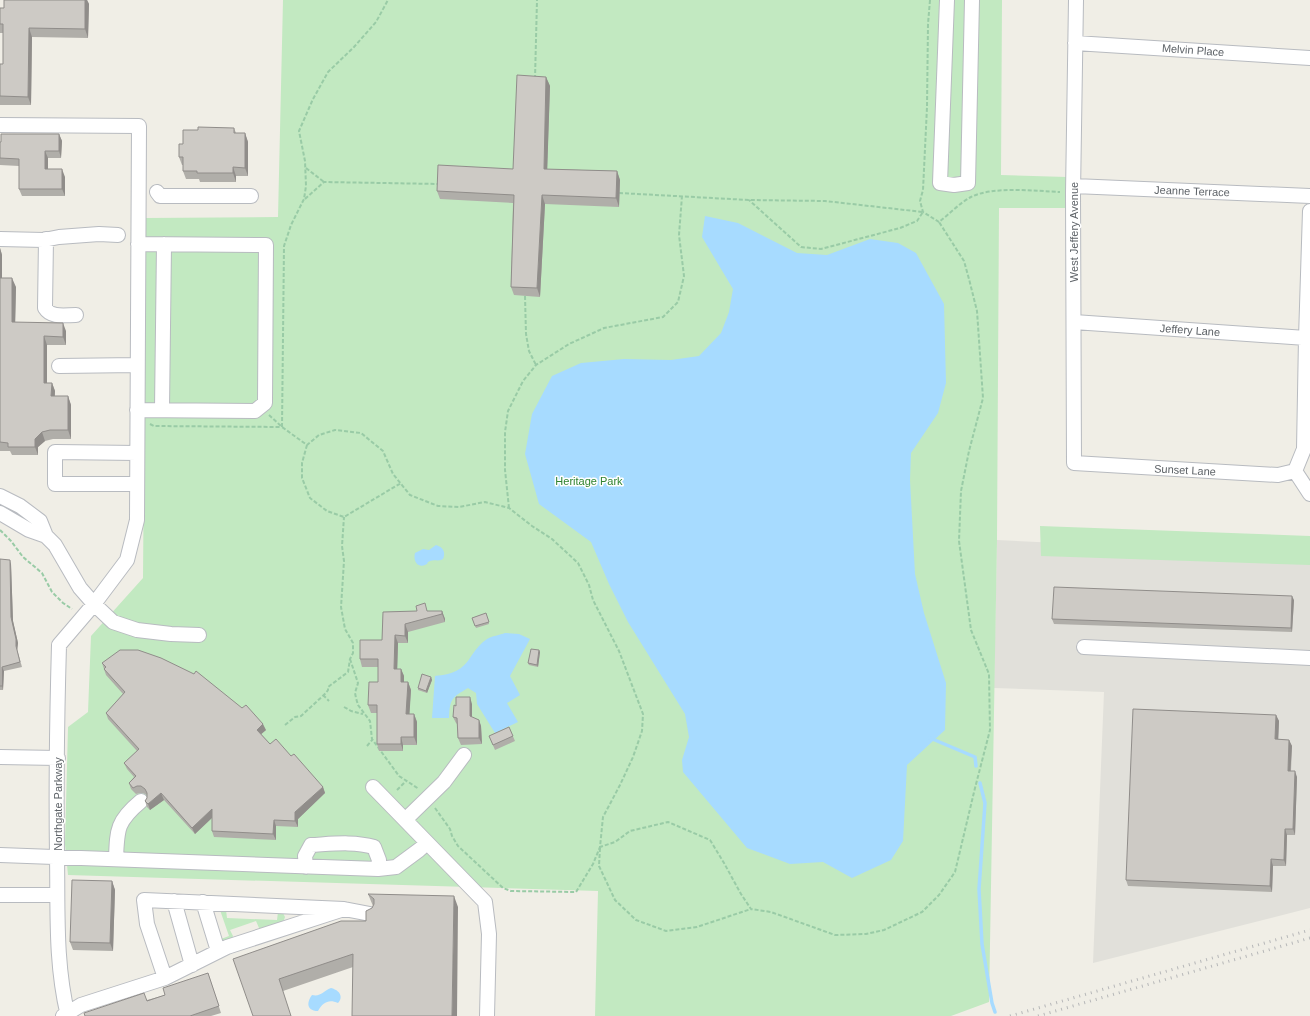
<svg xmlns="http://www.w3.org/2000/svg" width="1310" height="1016" font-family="Arial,sans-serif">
	<rect width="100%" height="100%" fill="#f0eee6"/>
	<path fill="#e1e0da" d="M997,540L1310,555V908L1093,963L1104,692L994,688Z"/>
	<path fill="#c2e9c1" d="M283,0H1002L1001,175L1067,177L1066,208H999L997,540L989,1002L951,1016H595L598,891L68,875L65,844L68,727L88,712L91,636L143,578L146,218L278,217Z
		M1040,526L1310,536V565L1041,556Z
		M211,908L226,910L227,918L277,920L278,912L283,913L285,917L284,920L281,922L262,928H259L256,921L230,930L233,936L232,939L222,942L221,939L229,936L220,910L212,913Z"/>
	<path fill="#a7dbff" d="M705,216L738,223L797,253L827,255L870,239L898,243L916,253L944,304L946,383L938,413L911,453L910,480L915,574L924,613L946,683L945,730L907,765L903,841L891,860L852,878L823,862L790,864L747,848L683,772L682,760L689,737L685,714L628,622L609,584L591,542L539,504L525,454L532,414L552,376L581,363L624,359L671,360L699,356L721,333L729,312L733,289L702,237Z
		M436,545C443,547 446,552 443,559C438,562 435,559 430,561C425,563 430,563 425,565C417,568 413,560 415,553L423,549L429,550Z
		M505,633L519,634L530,639L510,676L520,695L507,703L518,722L495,733L477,704L476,693L468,688C451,698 450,699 449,718H432L435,676C453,674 462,671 472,655C476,649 481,643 487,639C492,636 500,635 505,633Z
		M331,988C339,990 344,996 338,1003C329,999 323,1002 318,1011C307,1011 306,1003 312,995C321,997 323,991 331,988Z"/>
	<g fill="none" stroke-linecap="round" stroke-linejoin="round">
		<path stroke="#a7dbff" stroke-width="3.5" d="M930,738L975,757L976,766
			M980,783L985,803L979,889L982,944L992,1003L995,1012"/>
		<defs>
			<path id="minor" d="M947,0L940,183L954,185L968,183L972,0
				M1076,0L1073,193L1074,463L1278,475L1295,471
				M1075,43L1310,58
				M0,125L139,126L137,520L127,560L94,604L59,645C57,715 56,786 57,857C58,910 55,963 68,1016
				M1074,186L1310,196
				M157,192L160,196H251
				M0,239L44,240L59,237L99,234L118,235
				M46,239L45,308C51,318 65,315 76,315
				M1074,322L1306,338
				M59,366L137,365
				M137,410L255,411L265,403L266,245L138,244
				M162,410L164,244
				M1295,471L1304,449L1306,338L1310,211
				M1295,471L1310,494
				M137,484H55V452L137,453
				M0,496L20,506L40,521L46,536L29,530L0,513
				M46,536L55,545L80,588L94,604L113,622L137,630L171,634L199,635
				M1084,647L1310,658
				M0,757L58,758
				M373,787L485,902L489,934L487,1016
				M405,820L444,782L464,755
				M0,855L378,869L396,867L419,850L427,843
				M116,859C117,829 117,821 141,801
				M306,867L305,856L311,845C331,844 354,841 374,847L379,860L378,869
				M0,895H57
				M174,901L192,965
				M203,902L218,951
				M344,909L370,914
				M63,1016L81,1005L165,978L227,947L344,909L144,900L147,924L165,978"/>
		</defs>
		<use href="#minor" stroke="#b8bbc0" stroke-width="16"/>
		<path stroke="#99cba6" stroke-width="2" stroke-dasharray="4 2" stroke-linecap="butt" d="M930,0L928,24L927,107L923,190L920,201L923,212L939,222C948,215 961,202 971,197C993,186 1035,191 1060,192
			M535,79L537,0
			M306,168L324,182
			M619,193L749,200L825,201L923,212L917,221L900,228L821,249L801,247L749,200
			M305,199L324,182L440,184
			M525,296L526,334L529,351L536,365
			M269,415L282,427L307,445L319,435L335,430L361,433L383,451L393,474L410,495L438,506L459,507L485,502L509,508L532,526L552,539L578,563L589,585L593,600L619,651L643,714L642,731L633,757L620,785L603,817L600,847L615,842L630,831L668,822L710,840L724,863L741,894L751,909L771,912L835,935L866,934L884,930L922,912L939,895L955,872L975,788L990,730L989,674L971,630L959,541L961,491L969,451L983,398L977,311L969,279L964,261L939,222
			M150,424L154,426L281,427
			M282,427L284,246L291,225L304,199L306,186L305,161L299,131L313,99L328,72L354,47L376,22L388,0
			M307,445L302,463V478L310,498L327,511L344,517L401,483
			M509,508L505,470V432L508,411L523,381L536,365L569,344L604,328L663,317L678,302L684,276L679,235L682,196
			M0,530L11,541L23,557L42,573L52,592L63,603L72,609
			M350,659L358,683L355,693L356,698L358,705L370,721L372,739L399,776L419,789
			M323,695L329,701
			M344,707L351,711L363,714
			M285,725L295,717L301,716L326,693L328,690V687L348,672L350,659L353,653V643L345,629L341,607L344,561L342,546L344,517
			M367,746L373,739
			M397,790L406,781
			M435,808L450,829L452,836L458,846L503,888L511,891L576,892L593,864L600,847
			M600,848L599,866L615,900L636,920L666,931L697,927L751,909"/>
		<use href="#minor" stroke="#fff" stroke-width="14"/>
		<path stroke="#b6b7b8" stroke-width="3" stroke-dasharray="1 5" stroke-linecap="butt" d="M1010,1016L1310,930
			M1038,1016L1310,938"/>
	</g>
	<path fill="#b0aea9" d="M4,0H87L89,4L88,38L32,37L31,105H0V64H3V33H0V8H4Z
		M546,77L550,86L547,169L617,171L620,180L619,207L545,204L540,297L514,295L511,287L513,203L440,199L437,191L513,169Z
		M234,128L236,133H245L248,142V176H236V182H200L199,179H186L183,171V165H182L179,157L183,144L198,130Z
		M59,134L62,141L61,158H48V169L65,177V196H22L19,189V166L0,165V142Z
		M0,248L2,255V278L16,287L15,322L66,331V345H47V383H52L55,391V396H68L71,405V439H53L45,441L38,447V455H12L10,451H0Z
		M0,559L11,564L13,621L18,643L17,651L22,667L4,671L3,690H0Z
		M1294,600L1292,632L1054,624L1052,619Z
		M442,611L445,619V622L408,632V643H398L397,669H401L404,676V682H408L411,690L409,714H414L417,722V745H403V751H379L377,744V713H371L368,705L378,682V667H362L360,659L382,640L383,612Z
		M486,613L489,624L476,628L472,618Z
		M539,650L540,652L538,667L529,665L528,663Z
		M102,663L266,730L261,734L270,744L291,756L323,787L325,793L298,819V827L276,826V840L214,837L212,831V818L195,834L164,800L150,810L147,807L145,801L147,798V795L143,793H140L136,794L131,789L129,783L134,777L127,769L124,763L137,751L108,719L106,713L123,694L106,675Z
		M431,677L432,680L427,693L418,690V688Z
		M472,704V717L479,720L481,726L482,744L461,745L458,738L457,724L456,723L453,717L456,706Z
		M1276,715L1279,721L1278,739L1289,740L1292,746L1291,771L1297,777L1295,835H1287L1286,866H1273L1272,892L1128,886L1126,880Z
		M509,727L515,741L495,750L489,736Z
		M112,881L115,890L113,951L73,950L70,942Z
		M368,894L458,907L353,967L283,991L233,959L366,921L373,906Z
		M208,973L221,1013L211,1016H85L147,1000L165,995Z"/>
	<path fill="#908d8a" d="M85,0H87L89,4L88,38L85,29Z
		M29,28L32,37L31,105L28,97Z
		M546,77L550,86L547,177L544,169Z
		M245,133L248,142V176L245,168Z
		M59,134L62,141L61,158L59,151Z
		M45,151L48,158V176L45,169Z
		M233,167L236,176V182L233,173Z
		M62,169L65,177V196L62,189Z
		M617,171L620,180L619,207L616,198Z
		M542,195L545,204L540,297L537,288Z
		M0,248L2,255V287L0,281Z
		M12,278L16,287L15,331L12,322Z
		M63,323L66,331V345L63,337Z
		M44,336L47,345V391L44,383Z
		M52,383L55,391L54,404L51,396Z
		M68,396L71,405V439L68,430Z
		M42,432L45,441L38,447V455L35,447V439Z
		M10,560L11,564L13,621L18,643L17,651L22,667L16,646L11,617Z
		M1292,596L1294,600L1292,632L1291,628Z
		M442,611L445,619V622L442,614Z
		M405,624L408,632V643L405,636Z
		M395,635L398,643L397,677L394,669Z
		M539,650L540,652L538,667L537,665Z
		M2,667L4,671L3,690L2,686Z
		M401,669L404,676V690L401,682Z
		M431,677L432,680L427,693L426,691Z
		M408,682L411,690L409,722L406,714Z
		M470,697L472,704V722L470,716Z
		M414,714L417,722V745L414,737Z
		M1276,715L1279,721L1278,745L1275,739Z
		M479,720L481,726L482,744L479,738Z
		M263,724L266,730L259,736L257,730Z
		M401,737L403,745V751L401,744Z
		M1289,740L1292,746L1290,777L1288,771Z
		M1295,771L1297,777L1295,835L1293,829Z
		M323,787L325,793L298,819V827L295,821V812Z
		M161,793L164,800L150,810L148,804Z
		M212,809L215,815L195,834L192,828Z
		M274,820L276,826V840L273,834Z
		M1285,829L1287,835L1286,866L1284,860Z
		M1271,859L1273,866L1272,892L1270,886Z
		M112,881L115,890L113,951L110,943Z
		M454,896L458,907L457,1016H452Z"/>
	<path fill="#cdcac5" stroke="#908d8a" d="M4,0H85V29L29,28L28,97L0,96V64H3V24H0V8H4Z
		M517,75L546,77L544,169L617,171L616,198L542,195L537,288L511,287L514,195L437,191L438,165L513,169Z
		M198,127L234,128V133H245V168L233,167V173H197V171H183V157H179V144H183V130H198Z
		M1,134H59V151H45V169H62V189H19V159L0,158V142H1Z
		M0,278H12V322L63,323V337L44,336V383H52L51,396H68V430H50L42,432L35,439V447H8V443L0,442Z
		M0,559L10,560L11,617L16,639V646L20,662L2,667V686H0Z
		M1054,587L1292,596L1291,628L1052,619Z
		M425,603L427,611H442V614L405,624V636L395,635L394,669H401V682H408L406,714H414V737H401V744H377V705H368L369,682H378V659H360V640H382L383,612L417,611L416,606Z
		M486,613L489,622L475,626L472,618Z
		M531,649L539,650L537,665L528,663Z
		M120,650H138L161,658L194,674L196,671L242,708L246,705L263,724L257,730L270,744L276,739L291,756L294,754L323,787L295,812V821L274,820L273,834L212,831V809L192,828L161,793L148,804L145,801L147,798V793L145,789L141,786H137L133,788L129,783L136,776L124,763L139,749L106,713L125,692L104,669L106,667L102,663Z
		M422,674L431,677L426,691L418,688Z
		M456,697H470V716L479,720V738H458L457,718L453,717L454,705L456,706Z
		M1133,709L1276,715L1275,739L1289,740L1288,771H1295L1293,829H1285L1284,860L1271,859L1270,886L1126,880Z
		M509,727L513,736L493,745L489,736Z
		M72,880L112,881L110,943L70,942Z
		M368,894L454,896L452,1016H352L353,954L279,979L291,1016H253L233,959L341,921H366V911L372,908L374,904V899Z
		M208,973L219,1006L190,1016H85L84,1013L144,993L147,1001L165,995L163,988Z"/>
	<g text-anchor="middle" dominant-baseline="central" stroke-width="3" stroke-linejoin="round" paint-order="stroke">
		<g font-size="11" fill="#5d6267" stroke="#fff">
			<text transform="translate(1193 50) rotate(4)">Melvin Place</text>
			<text transform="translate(1192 191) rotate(2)">Jeanne Terrace</text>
			<text transform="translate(1074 232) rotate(-90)">West Jeffery Avenue</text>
			<text transform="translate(1190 330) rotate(4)">Jeffery Lane</text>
			<text transform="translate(1185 470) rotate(3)">Sunset Lane</text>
			<text transform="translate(58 804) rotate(-90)">Northgate Parkway</text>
		</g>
		<g font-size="11" fill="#308330" stroke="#fff">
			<text x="589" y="481">Heritage Park</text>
		</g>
	</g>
</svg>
